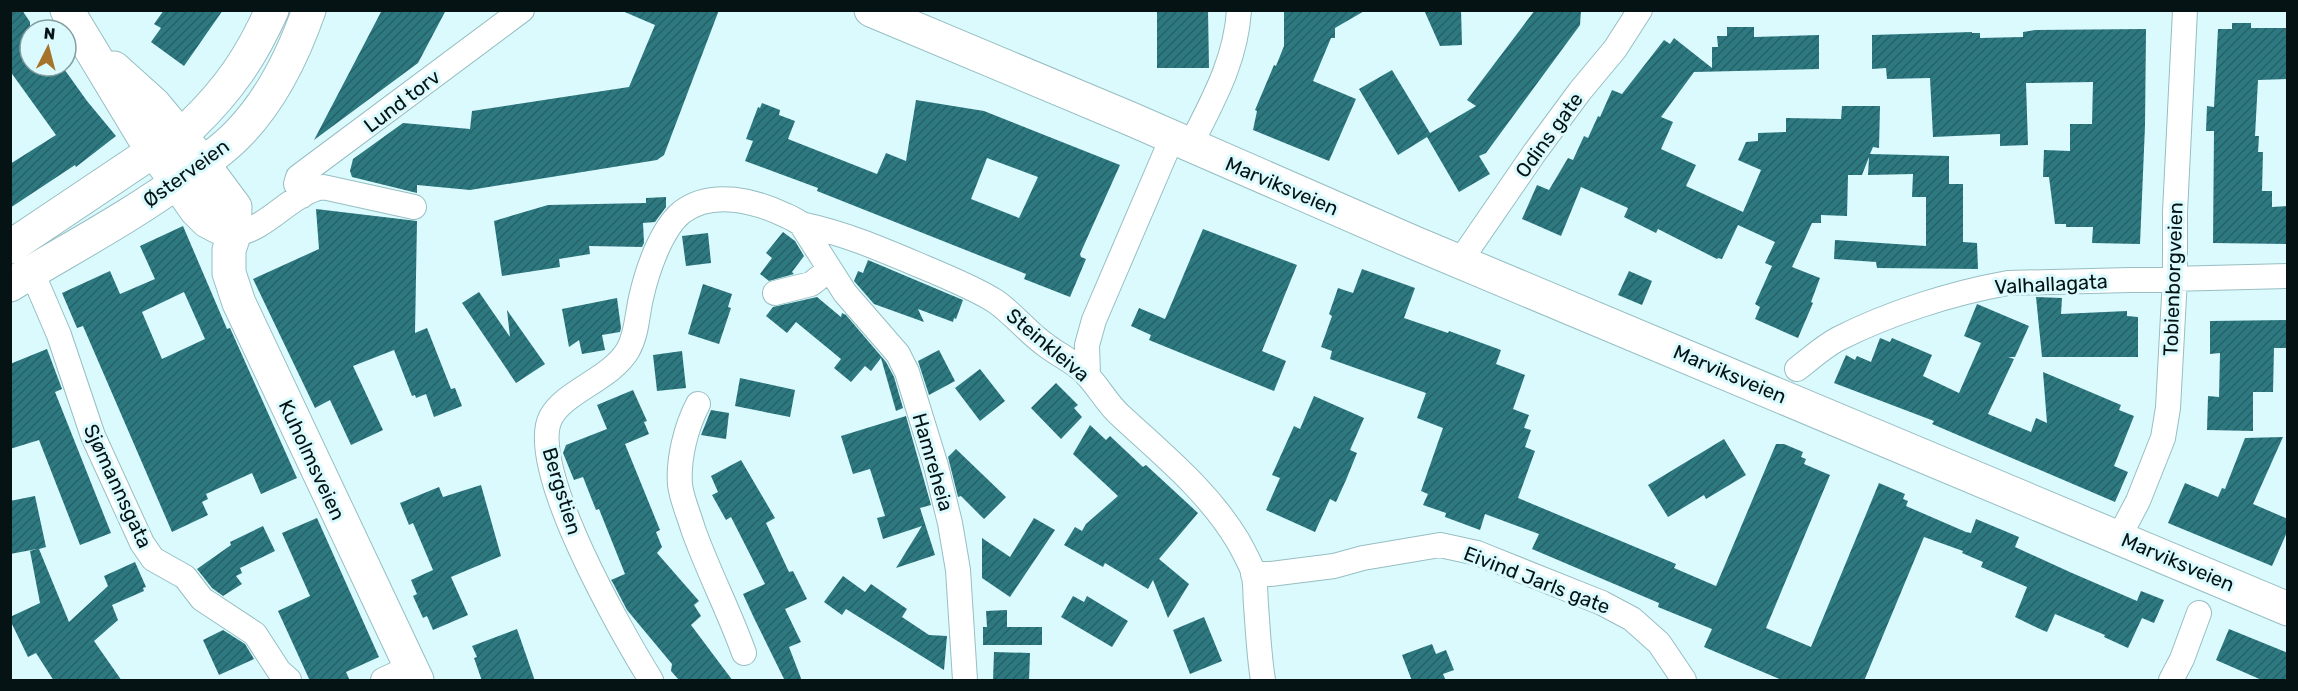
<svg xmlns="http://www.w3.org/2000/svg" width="2298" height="691" font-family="Rubik,sans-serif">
	<defs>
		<pattern id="building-hatch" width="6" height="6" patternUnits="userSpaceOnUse" patternTransform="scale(1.5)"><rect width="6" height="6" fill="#2e7880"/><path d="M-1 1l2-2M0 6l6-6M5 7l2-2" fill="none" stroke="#256168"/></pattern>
	</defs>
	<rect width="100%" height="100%" fill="#dafafe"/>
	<path fill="url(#building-hatch)" fill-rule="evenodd" d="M10,10H22L30,22V66H62L87,101L116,136L76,167L75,165L10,208V164L56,135L10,71Z
		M164,10H223L184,66L151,42L161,28L154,24Z
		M382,10H446L418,63L314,140Z
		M620,10H719L664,155L657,160L470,190L417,185V193L352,177L350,171L353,159L403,123L470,129L472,111L629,87L655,25Z
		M1157,10H1208L1209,68H1157Z
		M1284,10H1366L1335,28V38H1331L1313,81L1356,99L1329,161L1253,130L1257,111L1255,110L1274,65L1276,66L1284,46Z
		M1424,10H1461L1462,45L1440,46Z
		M1535,10H1581L1580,25L1486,153L1479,156L1490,174L1459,192L1427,137L1398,155L1359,89L1392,70L1430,133L1476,106L1467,100Z
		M2232,23H2251V28H2288V79L2258,80L2255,136H2259L2258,152H2263L2262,191H2272V207L2288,206V244L2213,243L2214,131H2206L2207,106L2214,107L2218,29H2232Z
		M1727,27H1754V37L1819,35V69L1694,72L1661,117L1673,122L1661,149L1696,165L1686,186L1743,212L1761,170L1738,160L1746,142L1758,141V133L1786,132V118L1841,119L1842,106H1880L1879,148L1873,147L1870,154L1949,156V184H1963V242L1977,243L1978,269L1877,268L1876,262L1834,259L1835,240L1926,246V197H1912L1913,174L1868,175L1869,157L1862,175H1848L1847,216L1821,215V223H1812L1792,267L1820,278L1811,302L1813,303L1798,338L1755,319L1760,307L1755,304L1772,266L1765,263L1775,242L1738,225L1722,259L1718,258L1717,259L1658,229L1656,233L1624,217L1628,208L1581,187L1561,236L1522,219L1537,185L1549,190L1568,158L1573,160L1584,136L1588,138L1598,116L1600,117L1612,90L1622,94L1664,40L1670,44L1674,38L1712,68V47H1718L1717,36H1727Z
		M2146,29L2145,126L2140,244L2092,243L2093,227H2066V224H2055L2049,177H2043L2044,150L2070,151V124H2092L2093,82L2026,83L2028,145L2000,146V134L1933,137L1930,78L1887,79L1886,68L1872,69V35L1972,32V33H1980V38L2023,37V32L2035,30Z
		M916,100L984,111L1120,165L1080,254L1081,257L1086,259L1070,297L1024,279L1026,274L817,191L818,188L745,161L753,141L746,139L758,107L760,108L762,103L780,110L779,115L795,121L788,139L877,174L886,153L906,161ZM987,158L1038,177L1019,218L971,199Z
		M666,197V207L655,222L643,223L644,243L642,247L589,246L590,254L559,259L560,267L502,276L494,221L548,205L646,203V198Z
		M316,209L417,221L415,333L427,328L451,389L455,388L462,406L434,417L426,394L416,398L415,395L412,396L394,350L353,366L383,430L351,445L330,400L315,408L253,279L319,249Z
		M183,226L227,329L230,328L297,478L261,494L252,473L206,494L208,499L202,502L208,515L172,532L83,326L77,328L62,293L110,271L120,294L155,279L140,246ZM184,292L205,339L162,359L142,312Z
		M1203,229L1297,265L1262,351L1286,361L1274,391L1149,340L1151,335L1131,326L1139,308L1165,319Z
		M783,232L795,241L804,256L792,272L794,274L769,281L760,274L772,258L766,253Z
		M708,233L711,263L686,266L682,236Z
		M868,260L963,300L956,319L954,318L953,322L918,309L924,322L874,304L854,281L858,271L863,273Z
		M1362,269L1415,288L1404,318L1448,333L1449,331L1501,350L1496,364L1525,375L1513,409L1529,415L1524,428L1531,430L1525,447L1535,451L1518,498L1676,564L1674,568L1716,586L1776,444H1784L1803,452L1801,457L1806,459L1804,464L1830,475L1766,628L1811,647L1879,483L1905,494L1903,499L1908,501L1906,506L1966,532L1971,533L1976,519L2019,537L2015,547L2072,573L2137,601L2141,591L2164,600L2154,623L2142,618L2128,648L2104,637L2105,635L2055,614L2047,632L2042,630L2015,617L2027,587L1981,567L1983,562L1962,553L1963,551L1924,537L1864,681H1784L1704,647L1712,629L1658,607L1659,603L1532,549L1539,534L1485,514L1480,530L1445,517L1446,513L1423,505L1428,494L1421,491L1443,428L1417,418L1426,393L1330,359L1332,351L1321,347L1332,316L1329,314L1338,288L1353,293Z
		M1629,271L1652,281L1642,305L1618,295Z
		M703,284L732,294L728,307L731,308L719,344L688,334Z
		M479,292L510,337L507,310L545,364L516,383L462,303Z
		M817,297L841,317L842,313L846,315L886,362L894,377L903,408L896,411L881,358L871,371L865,366L851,382L834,368L841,359L796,322L787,333L766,316L773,307Z
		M2036,297L2062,298L2061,314L2127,311V316L2138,317V357H2042Z
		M617,298L621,328L620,332L602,335L605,350L582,354L579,340L569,347L562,309Z
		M1977,304L2029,326L2015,357H2008L2014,359L1988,414L2031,432L2036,418L2047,423L2043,372L2121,405L2119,410L2134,416L2114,466L2128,472L2115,502L1932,424L1934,421L1834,383L1846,355L1855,360L1857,356L1871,362L1880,338L1890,342L1892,338L1932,355L1923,376L1959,393L1981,343L1964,336Z
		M2288,320V348H2274L2273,392H2253V431L2207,430L2208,396L2219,397L2220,353L2210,354V321Z
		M47,349L62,389L55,392L111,533L80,545L39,440L10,449V364Z
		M939,350L955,381L929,395L918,361Z
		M682,351L686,388L657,391L653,355Z
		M980,369L1005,401L980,421L955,388Z
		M740,378L795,390L790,417L735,406Z
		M1056,383L1078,405L1074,408L1082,417L1061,439L1031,408Z
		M633,390L647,421L644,422L649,434L625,444L660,530L656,532L662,547L657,553L699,601L694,605L701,616L691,625L733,681H682L678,679L671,671L672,664L627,610L613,583L611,580L625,574L599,509L596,510L583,477L574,480L563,453L566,445L607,429L597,405Z
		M1314,396L1364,418L1350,450L1357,453L1346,480L1336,502L1330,499L1315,532L1266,510L1280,478L1272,475L1294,426L1300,429Z
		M711,410L729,413L726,439L701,435Z
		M906,416L931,505L920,508L935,555L896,568L922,526L883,539L877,518L885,516L870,469L853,474L841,436Z
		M1090,425L1106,440L1110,436L1143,467L1146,465L1198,513L1159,559L1189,584L1168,618L1153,580L1148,589L1105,563L1103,567L1064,545L1075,527L1082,531L1086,524L1118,496L1073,454Z
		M2283,437L2253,504L2288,519V530L2272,566L2168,523L2185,483L2218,497L2222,488L2225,489L2245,438Z
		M1724,439L1746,475L1706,499L1704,495L1668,517L1648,485Z
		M956,449L1006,497L984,519L961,496L958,497L948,457Z
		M741,460L775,518L766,523L789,572L793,571L807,599L785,609L801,642L789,647L802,681H785L754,618L743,594L765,584L731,517L726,520L712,495L718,492L711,476Z
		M481,485L501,556L451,577L468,615L433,630L427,616L423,618L413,596L417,594L411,580L433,570L413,523L409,525L400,503L439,487L443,497Z
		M35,496L46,547L39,549L69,622L108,586L104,576L135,562L146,587L143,588L144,591L112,605L118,620L94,641L122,681H54L36,653L28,657L10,620V617L40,603L30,551L37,549L10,554V501Z
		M317,518L379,657L346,672L350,681H310L278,611L310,596L282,533Z
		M1034,518L1055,530L1010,597L982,578V538L1010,557Z
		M263,526L275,551L240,568L242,573L236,576L242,584L223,596L212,588L197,569L231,545L230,542Z
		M843,576L865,592L871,584L907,609L902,617L929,635L947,636L944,670L846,609L842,615L824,602Z
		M1073,596L1084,602L1087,596L1128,621L1112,647L1061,617Z
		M1007,610V627H1042V645H983V627H987L986,611Z
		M1204,617L1222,661L1190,674L1173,630Z
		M517,629L535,681H482L474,658L477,657L472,646Z
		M2229,629L2288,653V681H2264L2216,660Z
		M223,630L245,644L254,659L219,675L203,640Z
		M1432,644L1436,654L1446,650L1454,670L1443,674L1446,681H1412L1402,655Z
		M994,652L1030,653L1029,681H993Z"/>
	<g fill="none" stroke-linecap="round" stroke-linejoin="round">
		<defs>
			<path id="street" d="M1190,146C1212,102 1236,61 1239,10
				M302,196L296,184L298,177L522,10
				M801,224L845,293L898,354L907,372L936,466L950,523L958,570L965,680
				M234,235C269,228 291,193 323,187L414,207
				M1460,261L1535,152L1580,91L1615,49L1640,10
				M32,272L59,335L93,436L142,543L153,559L185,577L202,599L255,634L279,671L289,680
				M775,293L811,284L829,270
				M1797,369C1810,359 1823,347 1838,339C1889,313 1952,293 2008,283L2288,276
				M1088,375L1087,345L1094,320L1172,138
				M698,404C686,427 678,459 680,485C682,500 689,515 693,529C708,571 729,611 744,653
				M2119,537L2138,501L2163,438L2168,408L2175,278V212L2185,10
				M1253,574H1270L1334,566L1363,558L1440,545L1477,553L1602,603L1632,619L1659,643L1684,680
				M383,680L411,667
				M651,680C623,635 525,465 551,417C565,391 611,379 628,350C637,334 637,315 641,298C647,271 661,229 682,212C712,189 756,201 787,216C793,218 798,223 805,225C848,234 892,254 933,271C954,280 976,289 995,301C1014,314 1028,333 1047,346C1060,356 1075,362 1086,374C1099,387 1107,404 1121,416C1163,455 1208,491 1238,541C1243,550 1249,561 1253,571C1256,582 1255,594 1256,605C1258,631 1259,656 1263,680
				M2171,680L2182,659L2199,613"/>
			<path id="secondary" d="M871,10L1131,119L1415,243L2288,609
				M203,164L235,207L234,235L229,250V273L239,303L417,680
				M177,183L196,210L207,221L234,235"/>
			<path id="primary" d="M67,10L143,136L167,169
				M114,68L154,104L194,152
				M10,247L192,125C229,89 251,57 272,10
				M10,285C69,249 130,217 186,176C204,163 223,150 239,133C271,100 294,53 309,10"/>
		</defs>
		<use href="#street" stroke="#97bec2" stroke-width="26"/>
		<use href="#secondary" stroke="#97bec2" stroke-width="35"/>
		<use href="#primary" stroke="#97bec2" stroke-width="35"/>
		<use href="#street" stroke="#fff" stroke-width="24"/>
		<use href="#secondary" stroke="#fff" stroke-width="33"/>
		<use href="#primary" stroke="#fff" stroke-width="33"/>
	</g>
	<g text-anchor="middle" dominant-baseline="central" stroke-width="6" stroke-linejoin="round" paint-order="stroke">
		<g font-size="20" fill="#051314" stroke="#dafafe">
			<text transform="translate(402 101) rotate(-37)">Lund torv</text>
			<text transform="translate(1549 135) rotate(-54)">Odins gate</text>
			<text transform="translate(186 173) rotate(-36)">Østerveien</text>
			<text transform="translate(1282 186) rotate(23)">Marviksveien</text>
			<text transform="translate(2173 279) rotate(-88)">Tobienborgveien</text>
			<text transform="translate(2051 284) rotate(-3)">Valhallagata</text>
			<text transform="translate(1048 345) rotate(40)">Steinkleiva</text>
			<text transform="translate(1730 374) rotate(23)">Marviksveien</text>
			<text transform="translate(312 460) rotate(65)">Kuholmsveien</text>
			<text transform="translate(933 462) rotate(74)">Hamreheia</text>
			<text transform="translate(118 486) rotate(65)">Sjømannsgata</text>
			<text transform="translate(562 491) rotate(73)">Bergstien</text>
			<text transform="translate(2178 562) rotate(23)">Marviksveien</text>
			<text transform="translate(1537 580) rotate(21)">Eivind Jarls gate</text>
		</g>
	</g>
	<rect width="2298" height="691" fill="none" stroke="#051314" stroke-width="24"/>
	<g transform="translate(48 48) rotate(6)"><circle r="28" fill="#dafafe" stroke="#859ea0" stroke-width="1.5"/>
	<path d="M0-4.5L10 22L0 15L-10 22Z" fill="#a5742a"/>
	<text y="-9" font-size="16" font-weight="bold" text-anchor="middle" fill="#051314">N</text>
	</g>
</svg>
